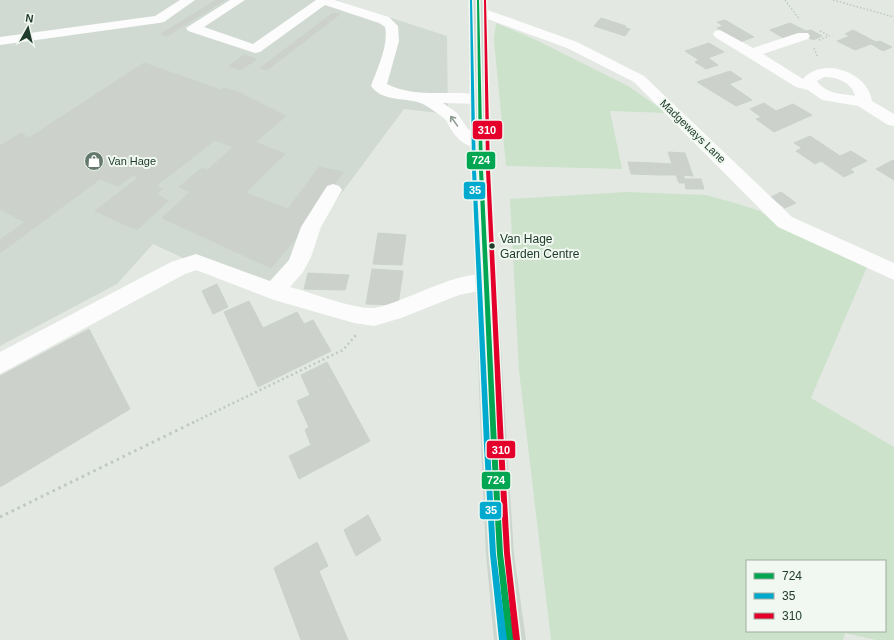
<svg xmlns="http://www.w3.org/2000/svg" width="894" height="640" font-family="Arial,sans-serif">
	<rect width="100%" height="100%" fill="#e3e8e3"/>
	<path fill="#d0dad2" d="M0,0H336L447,36L448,114L404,109L265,296L153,244L117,284L0,346Z"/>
	<path fill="#cde2cb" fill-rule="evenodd" d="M496,23L536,40L628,86L667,113L610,111L622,169L506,166L494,40Z
		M627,192L706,195L735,203L760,211L779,226L867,267L811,398L894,447V640H876L845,633L843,640H551L519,371L510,199ZM747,561H885V631H747Z"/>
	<path fill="#ccd1cc" stroke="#cbd1cc" d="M216,0H225L167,36L161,34Z
		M333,13L340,14L267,70L260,68Z
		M601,18L626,26L624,27L630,29L625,36L594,26Z
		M725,20L754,37L740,42L717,28L723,26L717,22Z
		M790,23L806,31L811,30L822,36L813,40L801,33L785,39L770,30Z
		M853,30L876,42L880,41L892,47L883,51L871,44L855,50L837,41L850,36L845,34Z
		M709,43L724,52L708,58L718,65L706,69L695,62L699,60L685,51Z
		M244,55L257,59L241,70L229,66Z
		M144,63L221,90L223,88L238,92L286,116L255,142L285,154L246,193L288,209L319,167L343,172L298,236L271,268L162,218L190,192L179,187L202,168L208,170L233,147L215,140L156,186L162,189L156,194L168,201L137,230L95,211L138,178L134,175L118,186L100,179L0,253V240L25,222L0,209V146L21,133L29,138Z
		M730,71L742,79L729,84L752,100L736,106L697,82Z
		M764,103L776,111L793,104L812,115L774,132L756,119L761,117L750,109Z
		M810,136L840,156L851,151L867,161L850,169L854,172L844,177L821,161L815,164L796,151L802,148L794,143Z
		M668,152L685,153L693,176L683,175L685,179H701L704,189H686L685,183H679L676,175H658L655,163L672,164Z
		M893,160L894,161V180L876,169Z
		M628,162L655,163L658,175L631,174Z
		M781,192L796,203L785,208L771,197Z
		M378,233L406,235L402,265L373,264Z
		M372,269L403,271L398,305L366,304Z
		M308,273L349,275L345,290L304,289Z
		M217,284L228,307L213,314L202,291Z
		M249,301L263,328L297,312L304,324L313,320L331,351L258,387L224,312Z
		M89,329L130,409L0,487V376Z
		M327,362L370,441L299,479L289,456L311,445L305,430L309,427L297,401L310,395L301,375Z
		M368,515L381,540L356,556L344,530Z
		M317,542L328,566L319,571L348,640H301L274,568Z"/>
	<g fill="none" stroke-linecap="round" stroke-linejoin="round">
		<path stroke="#c0c8c2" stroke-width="1.5" stroke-dasharray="1.5 2" stroke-linecap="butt" d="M785,0L800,20
			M833,0L894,17
			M820,31L830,36
			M819,40L829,36
			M814,48L818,58"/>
		<path stroke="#c0c8c2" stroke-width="2.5" stroke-dasharray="2 3" stroke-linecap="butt" d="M192,423L343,350L356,335"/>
		<path stroke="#c0c8c2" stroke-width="3" stroke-dasharray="2.5 4" stroke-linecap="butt" d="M0,517L194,422"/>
		<path fill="#fbfcfb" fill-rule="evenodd" d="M180,0H195L164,22L159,23L0,45V37L155,16Z
			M230,0H245L204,27L253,44L316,0H335L389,17L398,26L399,41L387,84C418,100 453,88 486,96L488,99L486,102L480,104L443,103L457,113L468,129L486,140L488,144L486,148C476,151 462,144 456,136C451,131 449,125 446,120C441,115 434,111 428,107C413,95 384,105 371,86C377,69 389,45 385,27L379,23L325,5L260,52L255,53L188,31L186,28Z
			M479,7L577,42L644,76L792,217L894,263V280L778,227L634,82L567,48L474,14L472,11Z
			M720,30L753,48L798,33H808L810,36L808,39L763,54L803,79C823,56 868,72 872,101L894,114V126L888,125L858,106L822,100L808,90L796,87L715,37L713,34L715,31ZM824,77C836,77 852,82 855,96C841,93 827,95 817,81Z
			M333,184L339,186L342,190L321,227L311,257L303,272L290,287C313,293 352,309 374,308C382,307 392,303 400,300C425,291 469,268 494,276L497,282L494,288L459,295L401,318L374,326L354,323L274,300L196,270L185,274L0,374V352L171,262L196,254L270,281L289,260L301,227L327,186Z"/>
		<path fill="#cdd5cf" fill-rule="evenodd" d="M472,0H484L490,170L507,446L514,554L526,640H494L486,554L481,446L472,170Z"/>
		<defs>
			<path id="bus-1" d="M477,0H479L483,170L497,446L503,554L514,640H506L497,554L491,446L479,170Z"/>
			<path id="bus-2" d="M470,0H472L476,170L490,446L496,554L507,640H499L490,554L484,446L472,170Z"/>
			<path id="bus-3" d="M484,0H486L490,170L504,446L510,553L520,640H514L513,639L504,553L498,446L486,170Z"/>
		</defs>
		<use href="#bus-1" stroke="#f0f8f1" stroke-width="3"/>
		<use href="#bus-2" stroke="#f0f8f1" stroke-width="3"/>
		<use href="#bus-3" stroke="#f0f8f1" stroke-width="3"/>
		<use href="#bus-1" fill="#00a651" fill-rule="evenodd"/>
		<use href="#bus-2" fill="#00a9ce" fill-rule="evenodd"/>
		<use href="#bus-3" fill="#e4002b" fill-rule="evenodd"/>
	</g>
	<defs><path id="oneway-shaft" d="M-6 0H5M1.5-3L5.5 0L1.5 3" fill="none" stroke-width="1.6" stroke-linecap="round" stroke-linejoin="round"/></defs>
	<use stroke="#8e9c92" href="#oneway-shaft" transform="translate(454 121) rotate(-125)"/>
	<defs>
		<symbol id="shop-disc" viewBox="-11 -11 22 22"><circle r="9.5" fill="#64786b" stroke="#f0f8f1"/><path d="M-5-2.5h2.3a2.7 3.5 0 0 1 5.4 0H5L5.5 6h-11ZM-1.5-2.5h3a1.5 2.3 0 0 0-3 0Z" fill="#fff"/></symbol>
	</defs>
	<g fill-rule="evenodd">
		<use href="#shop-disc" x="83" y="150" width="22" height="22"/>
	</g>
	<circle fill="#203c2a" stroke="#f0f8f1" stroke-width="1.5" cx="492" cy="246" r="3.5"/>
	<g text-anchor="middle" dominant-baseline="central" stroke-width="4" stroke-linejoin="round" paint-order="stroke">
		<g font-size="11" fill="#203c2a" stroke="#f0f8f1">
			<text transform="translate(693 131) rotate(44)">Madgeways Lane</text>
		</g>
		<g font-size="11" fill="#203c2a" stroke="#f0f8f1" text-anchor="start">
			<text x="108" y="161">Van Hage</text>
		</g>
		<g font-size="12" fill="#203c2a" stroke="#f0f8f1" text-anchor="start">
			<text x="500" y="239">Van Hage<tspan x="500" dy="15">Garden Centre</tspan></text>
		</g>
	</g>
	<g stroke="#f0f8f1" stroke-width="1.5">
		<rect x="472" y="120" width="31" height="20" rx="4" fill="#e4002b"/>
		<rect x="466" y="151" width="30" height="19" rx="4" fill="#00a651"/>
		<rect x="463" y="181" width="23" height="19" rx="4" fill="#00a9ce"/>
		<rect x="486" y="440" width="30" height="19" rx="4" fill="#e4002b"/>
		<rect x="481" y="471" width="30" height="19" rx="4" fill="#00a651"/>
		<rect x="479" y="501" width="23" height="19" rx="4" fill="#00a9ce"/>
	</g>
	<g font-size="11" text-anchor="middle" font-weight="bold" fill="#fff">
		<text x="487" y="134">310</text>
		<text x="481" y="164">724</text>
		<text x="475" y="194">35</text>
		<text x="501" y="454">310</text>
		<text x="496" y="484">724</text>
		<text x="491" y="514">35</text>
	</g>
	<rect x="746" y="560" width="140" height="72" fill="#f0f8f1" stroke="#9dada1"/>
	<rect x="754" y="573" width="20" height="6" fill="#00a651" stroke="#9dada1"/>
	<text x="782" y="580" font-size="12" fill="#203c2a">724</text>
	<rect x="754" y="593" width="20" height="6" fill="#00a9ce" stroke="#9dada1"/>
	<text x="782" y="600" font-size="12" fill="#203c2a">35</text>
	<rect x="754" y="613" width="20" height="6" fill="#e4002b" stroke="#9dada1"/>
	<text x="782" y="620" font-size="12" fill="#203c2a">310</text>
	<g transform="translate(28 28) rotate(8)" stroke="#f0f8f1" stroke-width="3" paint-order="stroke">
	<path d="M0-3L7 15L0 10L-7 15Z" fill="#203c2a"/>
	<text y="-6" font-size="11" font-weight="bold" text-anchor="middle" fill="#203c2a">N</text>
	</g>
</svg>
